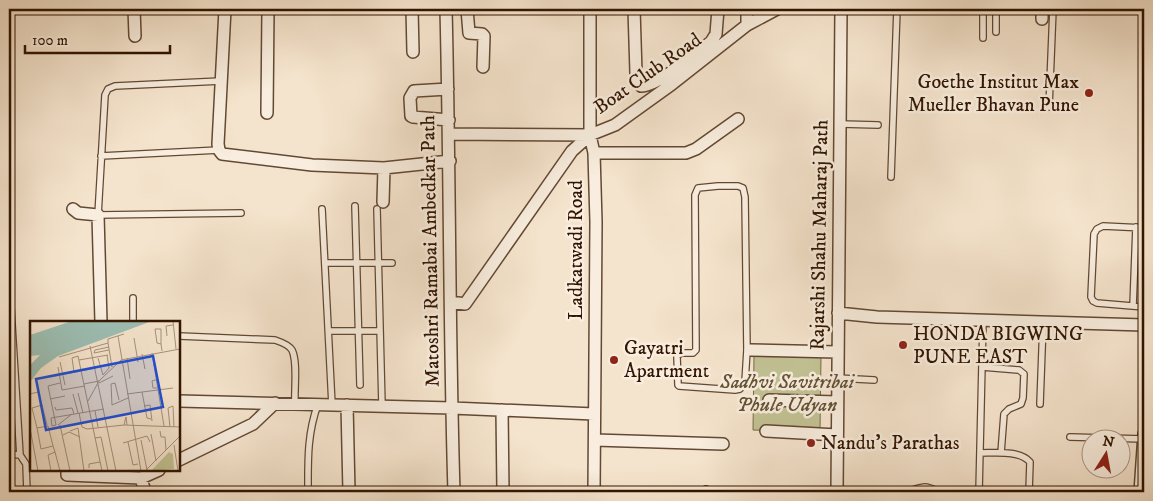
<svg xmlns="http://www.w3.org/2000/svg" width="1153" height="501" font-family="'IM FELL DW Pica',serif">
	<rect width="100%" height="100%" fill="#f5e4cd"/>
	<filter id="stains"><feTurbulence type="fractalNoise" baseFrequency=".004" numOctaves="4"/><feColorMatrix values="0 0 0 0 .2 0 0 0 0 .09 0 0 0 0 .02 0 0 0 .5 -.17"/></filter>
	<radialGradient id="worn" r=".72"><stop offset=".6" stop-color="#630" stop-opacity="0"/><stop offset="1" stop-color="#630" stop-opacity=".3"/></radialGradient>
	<path fill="#c2c294" stroke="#7a6b4a" d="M754,355L821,356L820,432L753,430Z"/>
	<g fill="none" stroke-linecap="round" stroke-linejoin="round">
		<defs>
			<path id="lane" d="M996,32V9
				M983,38V9
				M221,81L115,86L108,89L105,95L98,215L241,213
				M1049,107L1053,9
				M840,124L878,125
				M101,156L219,150
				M891,177L897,9
				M718,186H738L743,188L745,197L747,350L745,382L740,389L735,390L679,386L678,385L677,356L681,353H693L696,350L695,195L698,188Z
				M355,206L360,385
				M322,209L332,405
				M377,209L382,406
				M1144,228L1103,226L1097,229L1094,234L1091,297L1093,301L1097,303L1144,307
				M325,263H392
				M9,275L20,455
				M1133,306L1136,227
				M133,322V298
				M330,331H380
				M179,336L275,340C281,342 289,345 292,350C298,362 294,390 295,404
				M982,367L1019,370L1024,374L1023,398L1021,404L1009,409L1004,414L1001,453
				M837,378L874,380
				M1040,404L1043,323
				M1070,437L1144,439
				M980,453C995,453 1020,450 1030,462L1029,492
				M9,454L20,455L26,464L27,492
				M308,492C308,461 307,434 318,404
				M706,492V489
				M908,492C920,486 927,485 938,492
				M979,492L983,321"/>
			<path id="street" d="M134,9L135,36
				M225,9L218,144L219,150L222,154L312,165L384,168L450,161
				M412,9L413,52
				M446,9C450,170 449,331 454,492
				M467,9L469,33L482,34L484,36L483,67
				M590,9V135L594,153L596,222L594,492
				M634,9L636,73L637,80L641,86C660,85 695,54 711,42L716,34L718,9
				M1042,19V9
				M747,25V9
				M448,89L414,91L410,98L411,116L413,117L449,120
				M267,113L268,9
				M449,134L590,135
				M594,153H686L696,149L738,119
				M383,202L384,168
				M73,209L78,213L98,215L101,322
				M451,302L465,304L572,151L590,135L615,125L672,84L747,25L777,9
				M838,313L877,317L1144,325
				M750,350L837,352
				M769,400L837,402
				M179,401L452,408L594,414
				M347,405L349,492
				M502,410L503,492
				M766,431L837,435
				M595,440L723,444
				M179,460L253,424L275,403
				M67,470V475L141,478L159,470
				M141,478L145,492
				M837,492L841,9
				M1140,492L1144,434"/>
		</defs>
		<use href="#lane" stroke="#634833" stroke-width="8"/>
		<use href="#street" stroke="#634833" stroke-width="14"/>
		<use href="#lane" stroke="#f8edde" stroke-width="5.5"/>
		<use href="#street" stroke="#f8edde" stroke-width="11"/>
	</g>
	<g fill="#8f2418" stroke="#f8edde" stroke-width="2">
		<circle cx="1089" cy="93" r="5"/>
		<circle cx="903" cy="345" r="5"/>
		<circle cx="614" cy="360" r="5"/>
		<circle cx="811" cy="443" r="5"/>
	</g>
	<g text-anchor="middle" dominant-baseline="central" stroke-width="5" stroke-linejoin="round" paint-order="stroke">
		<g font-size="20" fill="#321400" stroke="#f8edde">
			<text transform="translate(648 74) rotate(-35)">Boat Club Road</text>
			<text transform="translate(820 235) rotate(-89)">Rajarshi Shahu Maharaj Path</text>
			<text transform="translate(576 250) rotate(-90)">Ladkatwadi Road</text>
			<text transform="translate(431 251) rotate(-91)">Matoshri Ramabai Ambedkar Path</text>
		</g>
		<g font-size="20" fill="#321400" stroke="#f8edde" text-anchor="start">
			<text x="1079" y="82" text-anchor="end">Goethe Institut Max<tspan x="1079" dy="23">Mueller Bhavan Pune</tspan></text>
			<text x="913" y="334">HONDA BIGWING<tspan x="913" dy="23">PUNE EAST</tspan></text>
			<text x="624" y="348">Gayatri<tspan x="624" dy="23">Apartment</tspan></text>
			<text x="821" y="443">Nandu's Parathas</text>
		</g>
		<g font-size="20" font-style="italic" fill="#645134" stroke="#f8edde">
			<text x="787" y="382">Sadhvi Savitribai<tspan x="787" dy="23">Phule Udyan</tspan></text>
		</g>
	</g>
	<g transform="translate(30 321)">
		<rect width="150" height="150" fill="#f5e4cd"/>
		<path d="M139,131L143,133L144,148L121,150Z" fill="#c2c294"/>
		<path d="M42,0H122L28,35L11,47L0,61V44L10,34L0,35V14Z" fill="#9cbfb4"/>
		<path fill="none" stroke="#a7917b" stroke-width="1" d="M143,0L146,28M88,15L111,150M137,15L136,5L143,4M104,17L108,41M78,22V18L94,13M131,23V8H125L127,22L131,23L132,30M60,25L86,150M64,32L65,29L79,26M64,32L79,29M122,32L134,105M112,33L115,48M29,36L78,22L82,46M68,37L73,54L79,47L77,34M97,37L100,58M49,39L78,34M30,41L35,64M28,46L32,69L55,65M44,51L42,37L48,35L72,150M20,56L66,47M69,62L83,55M54,63L69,60M127,67H123L122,60L128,58M112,71L117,97L121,98M48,72L53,92M0,73L8,71L12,84M43,73L48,92M97,73L143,67M20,78L35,75M89,79L85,62L81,63L82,84L98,77M58,80L69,60L91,39L150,28M114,85L120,84L122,100M25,86L26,89L42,87L44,93M65,90L68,106M49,92L52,106L57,108L94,104L150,106M26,104L22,105L21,97L74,88M26,104L18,65L30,62M28,104L42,93M30,104L40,150M94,104L96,96L97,104M140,106L138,87L143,85L144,106M0,107L8,150M7,107L2,87L12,84L17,104M40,110L48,107L54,150M130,110L131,116H135L136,129M121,113L126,140M33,114L39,111L50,116M65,117L71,116L78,150M111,119L117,149M98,121L103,144L108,143M93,122L117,115L120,121M144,124L148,150M23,125L11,128L7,107L18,105L23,125L25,131M59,147V143L70,141M21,150L18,134L25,131L30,150M115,150L150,115"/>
		<path fill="#1d4ed8" fill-opacity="0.15" stroke="#1d4ed8" stroke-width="2.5" d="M123,35L133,86L16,109L6,58Z"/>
		<rect width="150" height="150" fill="none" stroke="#321400" stroke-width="2.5"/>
	</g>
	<rect width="1153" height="501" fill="none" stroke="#f5e4cd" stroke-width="30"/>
	<rect x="10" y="10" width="1133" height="481" fill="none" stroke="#321400" stroke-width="2.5"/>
	<rect x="15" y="15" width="1123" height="471" fill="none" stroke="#321400"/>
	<g transform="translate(1106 454) rotate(11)"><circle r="24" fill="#f8edde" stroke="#a99685"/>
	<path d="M0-4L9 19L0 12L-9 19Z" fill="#8f2418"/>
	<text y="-8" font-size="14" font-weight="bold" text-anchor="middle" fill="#321400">N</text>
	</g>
	<path d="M25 45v8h145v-8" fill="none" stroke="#321400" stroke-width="2.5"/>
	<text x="32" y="45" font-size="15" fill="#321400" stroke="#f8edde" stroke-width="4" paint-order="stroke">100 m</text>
	<rect width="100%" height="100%" filter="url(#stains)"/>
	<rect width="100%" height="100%" fill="url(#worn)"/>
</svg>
